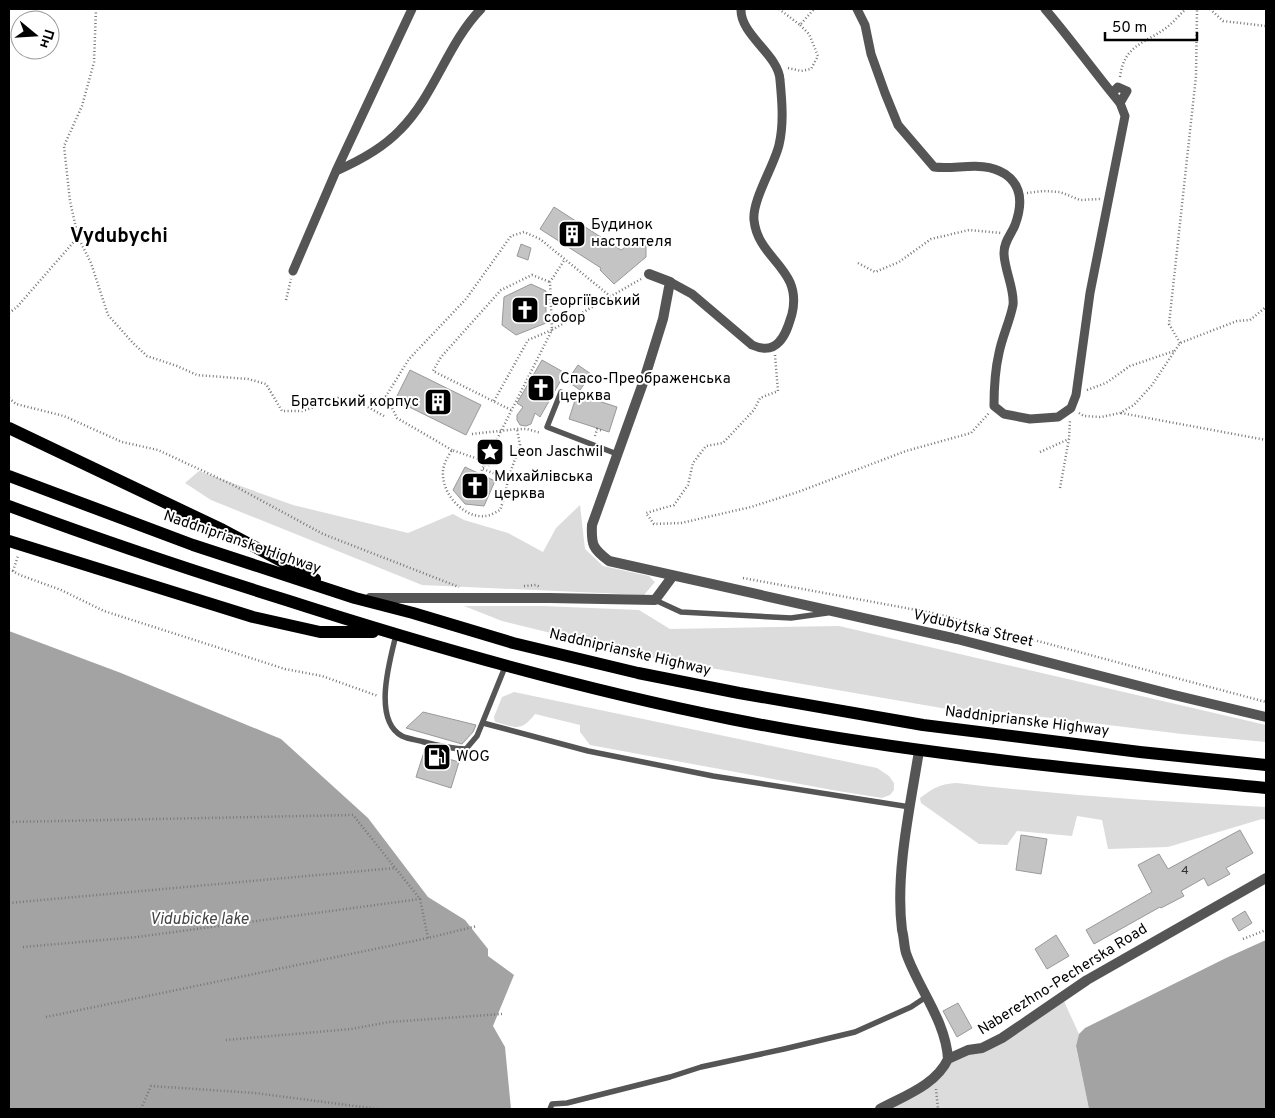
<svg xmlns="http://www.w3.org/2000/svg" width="1275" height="1118" font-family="Overpass,sans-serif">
	<rect width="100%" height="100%" fill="#fff"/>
	<path fill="#dcdcdc" d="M199,471L293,505L408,533L453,514L464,520L508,533L543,552L556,528L580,505L585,549L603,566L649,576L655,582L644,595L422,585L211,500L185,483Z
		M464,606H543L639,610L670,629L839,626L1266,725V742L1182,734L986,710H953L653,658L502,621Z
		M514,692L877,768L889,776L894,783V790L890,795L882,798L838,791L590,745L580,732V725L535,714C520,733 516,727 495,722L494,717L502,697Z
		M957,783C1060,795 1163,802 1266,807V820L1262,819L1168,847L1108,849L1102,820L1077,816L1072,836L1017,831L1007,845L979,844L921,803L920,798C934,788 939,784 957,783Z
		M1062,997L1079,1034L1076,1047L1089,1109H880L922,1086L948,1059L1003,1038Z"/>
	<path fill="#a3a3a3" d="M9,631L121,673L281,739L368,818L428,897L465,920L488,949V956L514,975L493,1026L505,1047L511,1109H9Z
		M1266,940V1109H1089L1076,1046L1079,1034L1085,1028L1226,958Z"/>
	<path fill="#c4c4c4" stroke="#999" d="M554,207L621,250L636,240L646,246V257L614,284L600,270L601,268L540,229Z
		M521,244L531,248L528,260L517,256Z
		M531,284L546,291V323L516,335L502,325L504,297Z
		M542,360L565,373L540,417L535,413L531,424L526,426L520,425L517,420V415L523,407L517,403Z
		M578,365L591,374L580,390L567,381Z
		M410,370L481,405L466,435L395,400Z
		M577,394L617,407L609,432L569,419Z
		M465,467L495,481L484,506L465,504L453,490Z
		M423,712L476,725L473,732L462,744L406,728Z
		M424,752L459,762L451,788L416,777Z
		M1240,830L1253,853L1226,868L1230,874L1208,886L1204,878L1181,891L1184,896L1161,908L1160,907L1094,944L1086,930L1152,892L1138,865L1159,854L1168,869Z
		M1021,835L1047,839L1041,874L1016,870Z
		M1245,911L1252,923L1239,931L1232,919Z
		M1056,935L1069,956L1047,969L1035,949Z
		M958,1003L972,1028L957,1037L943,1011Z"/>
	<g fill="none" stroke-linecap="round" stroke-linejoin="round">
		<path stroke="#777" stroke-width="2.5" stroke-dasharray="1 2.5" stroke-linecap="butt" d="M96,9L94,62L82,106L64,146L70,201L78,237L91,263L108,315L133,343L147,356L177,366L197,375L248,379L266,384L282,411H303L338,398L366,406L384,416
			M779,9L800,25L814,9
			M1210,9L1223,21L1266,26
			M788,68L801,71L811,69L818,56L809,34L800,25
			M1120,77C1124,45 1144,44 1166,28C1173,23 1179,15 1186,9
			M1027,193L1043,191L1060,192L1080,200L1100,199
			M858,263L875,272L899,262L931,239L969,230L1001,233
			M286,300L291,279
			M9,313L17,307L78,237
			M1180,343L1169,324L1196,76L1197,9
			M775,355L778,391L760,398L754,410L723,443L706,446L693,463L688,485L674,505L646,513L654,524L681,523L751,507L798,492L906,451L971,433L989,413
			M1087,390L1106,383L1130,366L1174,351
			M9,398L16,404L64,416L122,442L158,450L231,484L323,534L459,587
			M494,401L528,340L552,330L550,282L565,259
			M511,410L433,371L441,357L501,290L532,275L550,282
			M1079,413L1084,416L1101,417L1120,413L1134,405L1152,385L1180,343L1237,321L1250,320L1266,307
			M1121,413L1266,440
			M472,434L517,429H527L541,433
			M595,436L597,429L603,431
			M452,450L397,418L386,396L409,359L466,299L511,236L524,232L540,239L610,296
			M1040,452L1069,439
			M484,461L452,450C447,458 442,466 443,476C444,496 465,519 486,516C490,516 496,512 500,510L505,496L508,479L520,445L517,429
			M484,465L482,464L489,450L491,451
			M483,469L508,479
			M480,474L484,465L488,466L494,452L491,451L552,330L641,279
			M1060,488L1069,439L1070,420
			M9,569L20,575L61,590L104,611L285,669L322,676L378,696
			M13,571L18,556
			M743,578L933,613L1266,702
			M524,586L536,585L540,587
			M9,822L353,815L420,899L428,938
			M9,903L395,868
			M1243,939L1266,930
			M23,947L137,937L420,899
			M46,1017L428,938L477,926
			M226,1040L351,1029L389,1022L502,1014
			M936,1089L938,1109
			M141,1109L151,1086L255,1093L378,1109"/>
		<path stroke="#555" stroke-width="5.5" d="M561,392L547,427L617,454
			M655,600L681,612L791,618L827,613
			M396,635C390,660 372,720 402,736C408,739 417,740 424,742C439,746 451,749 466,749L477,736L505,667
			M483,723L588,751L713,776L910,807
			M550,1109L552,1104L567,1103L670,1077L701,1067L784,1049L855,1032L911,1007L926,997"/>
		<path stroke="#555" stroke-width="9" d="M857,9L865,25L871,54L885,93L898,125L934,167C957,170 984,160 1005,174C1023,186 1022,206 1015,225C1011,235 1004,241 1004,253C1004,269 1015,290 1013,305C1010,321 1002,337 999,353C995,370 994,388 994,406L1004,414L1030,419L1058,417L1071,408L1076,395L1090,293L1125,116L1120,103
			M1045,9C1071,39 1094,72 1120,103L1127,91L1118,87L1112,93
			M336,171C359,161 382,149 400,130C435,95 447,44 481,9
			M293,271L336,171L412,9
			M670,282L692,294L752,345C761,349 771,351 779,342C786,335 789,324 792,314C803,268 758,260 754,220C752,200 774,166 779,145C784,124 782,101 780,80C779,55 740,35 741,9"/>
		<path stroke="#555" stroke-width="10" d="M649,274L670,282L663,319L643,383L592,525C591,545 593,549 609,561L957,639L1174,695L1266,717
			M370,598H550L655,600L672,577
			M919,751C910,807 895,874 902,930C904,937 904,946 906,953C918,988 946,1021 948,1059
			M880,1109C904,1096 936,1085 948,1059L968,1050L982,1048L1002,1038L1087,980L1266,878"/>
		<path stroke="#000" stroke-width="12" d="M9,428L223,530L315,579
			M9,476L193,545L355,598L413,613L513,643L638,673L739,693L923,725L1140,752L1266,765
			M9,506C100,540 193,571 286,600C432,647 580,689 731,719C908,754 1087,770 1266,788
			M9,541L253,617L320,632H373"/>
	</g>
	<defs>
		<symbol id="building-square" viewBox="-11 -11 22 22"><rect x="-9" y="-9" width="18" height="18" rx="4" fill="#000" stroke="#fff"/><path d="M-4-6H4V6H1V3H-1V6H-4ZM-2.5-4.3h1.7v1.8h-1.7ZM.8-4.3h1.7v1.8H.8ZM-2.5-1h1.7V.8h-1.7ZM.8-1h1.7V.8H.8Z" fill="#fff"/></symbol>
		<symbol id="church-square" viewBox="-11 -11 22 22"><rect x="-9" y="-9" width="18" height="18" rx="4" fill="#000" stroke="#fff"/><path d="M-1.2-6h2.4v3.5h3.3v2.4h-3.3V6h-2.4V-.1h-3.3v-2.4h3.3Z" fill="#fff"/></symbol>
		<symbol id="sight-square" viewBox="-11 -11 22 22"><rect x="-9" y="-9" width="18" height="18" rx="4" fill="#000" stroke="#fff"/><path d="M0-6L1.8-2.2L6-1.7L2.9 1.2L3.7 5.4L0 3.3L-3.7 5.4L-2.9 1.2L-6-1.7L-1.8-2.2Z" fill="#fff"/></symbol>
		<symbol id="fuel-square" viewBox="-11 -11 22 22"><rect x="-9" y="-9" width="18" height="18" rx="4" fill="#000" stroke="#fff"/><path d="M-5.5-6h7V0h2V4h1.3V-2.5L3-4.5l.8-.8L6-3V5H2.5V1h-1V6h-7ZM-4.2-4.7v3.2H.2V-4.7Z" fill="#fff"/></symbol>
	</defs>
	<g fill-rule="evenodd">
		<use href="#building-square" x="556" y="218" width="32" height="32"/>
		<use href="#church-square" x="509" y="294" width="32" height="32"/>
		<use href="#church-square" x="525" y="372" width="32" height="32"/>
		<use href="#building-square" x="422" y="386" width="32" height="32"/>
		<use href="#sight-square" x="474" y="436" width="32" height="32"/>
		<use href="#church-square" x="459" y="470" width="32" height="32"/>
		<use href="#fuel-square" x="421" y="741" width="32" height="32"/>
	</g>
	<g text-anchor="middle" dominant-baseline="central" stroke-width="4" stroke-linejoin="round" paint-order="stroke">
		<g font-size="12" fill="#313131">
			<text x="1185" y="871">4</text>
		</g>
		<g font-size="15" fill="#000" stroke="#fff" text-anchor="start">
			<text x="591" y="225">Будинок<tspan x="591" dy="17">настоятеля</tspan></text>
			<text x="544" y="301">Георгіївський<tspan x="544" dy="17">собор</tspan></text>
			<text x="560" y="379">Спасо-Преображенська<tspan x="560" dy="17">церква</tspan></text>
			<text x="419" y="402" text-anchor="end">Братський корпус</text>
			<text x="509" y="452">Leon Jaschwil</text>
			<text x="494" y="477">Михайлівська<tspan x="494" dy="17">церква</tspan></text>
			<text x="456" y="757">WOG</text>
		</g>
		<g font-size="15" fill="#000" stroke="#fff">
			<text transform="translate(242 543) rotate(19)">Naddniprianske Highway</text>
			<text transform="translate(973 629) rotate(13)">Vydubytska Street</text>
			<text transform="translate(630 653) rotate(13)">Naddniprianske Highway</text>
			<text transform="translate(1027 722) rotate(7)">Naddniprianske Highway</text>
			<text transform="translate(1063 980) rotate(-32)">Naberezhno-Pecherska Road</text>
		</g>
		<g font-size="16" font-style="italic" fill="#444" stroke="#fff">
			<text x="199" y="920">Vidubicke lake</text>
		</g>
		<g font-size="20" font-weight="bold" fill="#000" stroke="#fff">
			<text x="119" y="237">Vydubychi</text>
		</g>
	</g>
	<rect width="1275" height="1118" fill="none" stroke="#000000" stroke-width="20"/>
	<g transform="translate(35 35) rotate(108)"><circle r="24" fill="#ffffff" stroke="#999999"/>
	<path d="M0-4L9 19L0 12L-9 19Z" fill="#000000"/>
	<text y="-8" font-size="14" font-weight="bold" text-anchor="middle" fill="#000000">Пн</text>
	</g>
	<path d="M1105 32v8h92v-8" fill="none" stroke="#000000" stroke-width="2.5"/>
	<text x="1112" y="32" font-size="15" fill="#000000" stroke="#ffffff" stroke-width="4" paint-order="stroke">50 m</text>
</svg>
